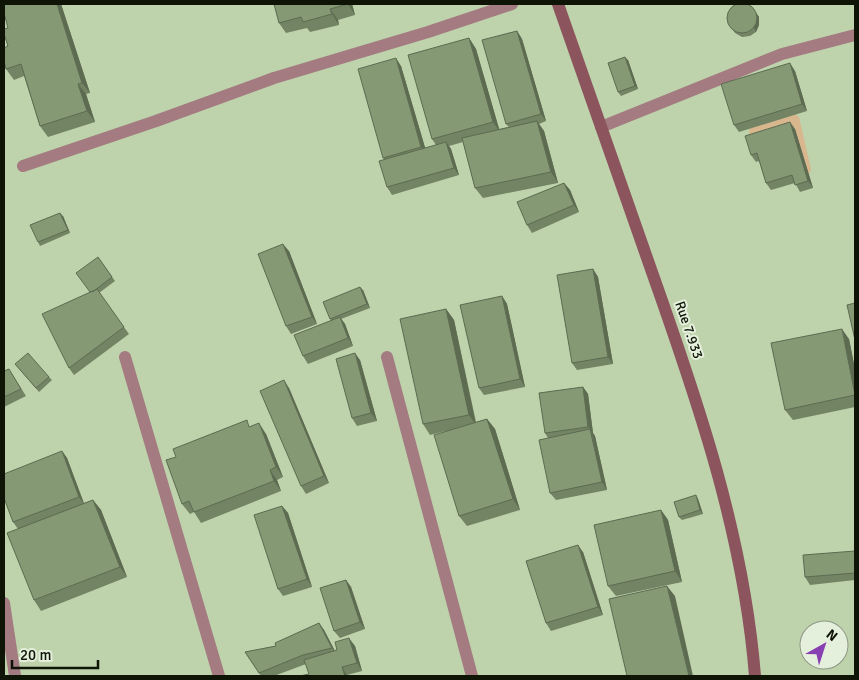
<svg xmlns="http://www.w3.org/2000/svg" width="859" height="680" font-family="Signika,sans-serif">
	<rect width="100%" height="100%" fill="#bed3ac"/>
	<path fill="#d8b68e" d="M793,112L799,117L811,169L806,181L765,172L749,133L750,125Z"/>
	<g fill="none" stroke-linecap="round" stroke-linejoin="round">
		<path stroke="#a37b80" stroke-width="12" d="M601,127L782,54L855,35
			M23,166L156,121L274,78L428,32L512,4
			M125,357L219,676
			M387,357L472,676
			M4,603L15,676"/>
		<path stroke="#8c545d" stroke-width="12" d="M558,4C590,94 622,184 653,275C699,405 744,537 755,676"/>
	</g>
	<path fill="#728464" d="M4,4H61L90,93L86,94L95,122L48,137L40,126L24,76L14,80L6,69L8,28Z
		M274,4H352L355,15L338,20L339,25L310,32L307,28L286,33L279,23Z
		M754,10L759,17V25L756,32L750,36L742,37L735,33L728,23Z
		M517,31L522,39L546,121L539,124L544,131L558,183L483,198L475,188L463,142L449,146L451,149L459,175L392,195L387,187L384,159L383,158L401,66L425,148L436,145L432,139L469,38L476,49L499,129L509,127L506,124Z
		M628,60L638,89L621,96L618,92Z
		M795,71L807,111L739,132L734,125Z
		M795,129L813,188L800,192L795,183L771,190L766,183L759,161L756,162L751,155Z
		M564,183L570,190L579,212L532,233L527,225Z
		M63,216L70,233L40,246L38,242Z
		M289,251L317,324L291,334L286,326Z
		M98,257L115,281L99,293L129,334L74,375L69,368L90,292Z
		M593,269L598,277L613,364L577,370L572,363Z
		M363,290L370,308L341,319L345,324L353,346L308,364L303,356L331,320L330,319Z
		M502,296L507,304L525,387L484,395L479,388Z
		M446,309L454,320L476,422L487,419L495,429L520,510L467,526L459,516L446,431L430,435L423,424Z
		M849,339L855,369V407L793,420L785,410Z
		M360,360L377,421L357,426L352,418Z
		M15,364L49,377L52,380L39,392Z
		M4,371L14,377L26,396L4,407Z
		M583,387L588,394L593,433L595,436L607,490L556,500L550,493L548,438L545,433Z
		M289,388L329,483L306,494L301,486Z
		M251,426L266,434L283,477L277,480L281,491L201,523L194,512L190,514L182,504Z
		M62,451L67,458L84,503L93,500L101,510L127,577L41,611L34,600L18,529L13,522Z
		M698,499L703,514L682,520L679,517Z
		M282,506L288,513L312,587L283,596L278,589Z
		M661,510L668,520L682,582L616,596L608,586Z
		M855,551V580L810,585L805,577Z
		M583,552L603,615L551,631L546,623Z
		M346,580L351,587L365,629L340,638L334,631Z
		M319,623L324,630L335,651L355,646L362,671L347,675L306,664L274,676H261L245,652L276,646Z"/>
	<path fill="#5d6b51" d="M57,4H61L90,93L82,83Z
		M348,4H352L355,15Z
		M330,9L338,20L339,25L332,14Z
		M756,13L759,17V25L756,32L754,28Z
		M517,31L522,39L546,121L541,114Z
		M469,38L476,49L500,132L493,122Z
		M625,57L628,60L638,89L635,86Z
		M396,58L401,66L427,154L421,147Z
		M790,63L795,71L807,111L802,104Z
		M78,84L86,94L95,122L87,111Z
		M537,121L544,131L558,183L551,172Z
		M790,122L795,129L813,188L808,181Z
		M446,142L451,149L459,175L454,168Z
		M564,183L570,190L579,212L574,205Z
		M60,213L63,216L70,233L68,230Z
		M283,244L289,251L317,324L312,317Z
		M593,269L598,277L613,364L608,357Z
		M360,287L363,290L370,308L367,304Z
		M502,296L507,304L525,387L520,379Z
		M446,309L454,320L476,425L469,415Z
		M340,317L345,324L353,346L348,338Z
		M842,329L849,339L855,369V393Z
		M355,353L360,360L377,421L371,413Z
		M284,380L289,388L329,483L324,476Z
		M583,387L588,394L593,433L595,436L607,490L602,482L591,430L588,427Z
		M487,419L495,429L520,510L513,499Z
		M259,423L266,434L283,477L276,467Z
		M62,451L67,458L84,504L79,497Z
		M270,470L277,480L281,491L274,481Z
		M696,495L698,499L703,514L700,510Z
		M93,500L101,510L127,577L120,567Z
		M282,506L288,513L312,587L307,579Z
		M661,510L668,520L682,582L675,571Z
		M578,545L583,552L603,615L598,607Z
		M346,580L351,587L365,629L360,622Z
		M667,586L675,596L693,676H689Z
		M319,623L324,630L337,655L332,648Z
		M349,638L355,646L362,671L357,663Z
		M342,667L347,675L348,676H345Z"/>
	<path fill="#859974" stroke="#5d6b51" d="M727 18a15 15 0 1 1 30 0a15 15 0 1 1-30 0Z
		M4,4H57L82,83L78,84L87,111L40,126L21,64L6,69L4,61V48L8,46L4,34V29L8,28L4,13Z
		M274,4H348L330,9L332,14L303,22L301,17L279,23Z
		M517,31L541,114L506,124L482,40Z
		M469,38L493,122L432,139L408,55Z
		M625,57L635,86L618,92L608,63Z
		M396,58L421,147L383,158L358,69Z
		M790,63L802,104L734,125L721,84Z
		M537,121L551,172L475,188L462,138Z
		M790,122L808,181L795,185L792,175L766,183L757,153L751,155L745,136Z
		M446,142L454,168L387,187L379,161Z
		M564,183L574,205L527,225L517,202Z
		M60,213L68,230L38,242L30,225Z
		M283,244L312,317L286,326L258,254Z
		M98,257L112,277L94,291L90,292L76,273Z
		M593,269L608,357L572,363L557,275Z
		M360,287L367,304L330,319L323,302Z
		M97,289L124,327L69,368L42,314Z
		M502,296L520,379L479,388L460,305Z
		M855,303V340L847,305Z
		M446,309L469,415L423,424L400,319Z
		M340,317L348,338L303,356L294,335Z
		M842,329L855,395L785,410L771,343Z
		M28,353L49,377L36,388L15,364Z
		M355,353L371,413L352,418L336,359Z
		M9,369L21,389L4,397V371Z
		M284,380L324,476L301,486L260,391Z
		M583,387L588,427L545,433L539,393Z
		M487,419L513,499L459,516L434,435Z
		M247,420L249,427L259,423L276,467L270,470L274,481L194,512L189,501L182,504L166,460L176,457L173,449Z
		M590,429L602,482L550,493L539,440Z
		M62,451L79,497L13,522L4,498V474Z
		M696,495L700,510L679,517L674,502Z
		M93,500L120,567L34,600L7,533Z
		M282,506L307,579L278,589L254,515Z
		M661,510L675,571L608,586L594,525Z
		M578,545L598,607L546,623L526,561Z
		M855,551V573L805,577L803,555Z
		M346,580L360,622L334,631L320,588Z
		M667,586L689,676H627L609,599Z
		M319,623L332,648L303,655L259,673L245,652L276,646L275,643Z
		M349,638L357,663L342,667L345,676H300L309,674L304,660L337,650L335,642Z"/>
	<g text-anchor="middle" dominant-baseline="central" stroke-width="4" stroke-linejoin="round" paint-order="stroke">
		<g font-size="14" fill="#0e1507" stroke="#e5f0dc">
			<text transform="translate(689 330) rotate(71)">Rue 7.933</text>
		</g>
	</g>
	<rect width="859" height="680" fill="none" stroke="#0e1507" stroke-width="10"/>
	<g transform="translate(824 645) rotate(39)"><circle r="24" fill="#e5f0dc" stroke="#8f9887"/>
	<path d="M0-4L9 19L0 12L-9 19Z" fill="#873fb2"/>
	<text y="-8" font-size="14" font-weight="bold" text-anchor="middle" fill="#0e1507">N</text>
	</g>
	<path d="M12 660v8h86v-8" fill="none" stroke="#0e1507" stroke-width="2.5"/>
	<text x="20" y="660" font-size="15" fill="#0e1507" stroke="#e5f0dc" stroke-width="4" paint-order="stroke">20 m</text>
</svg>
